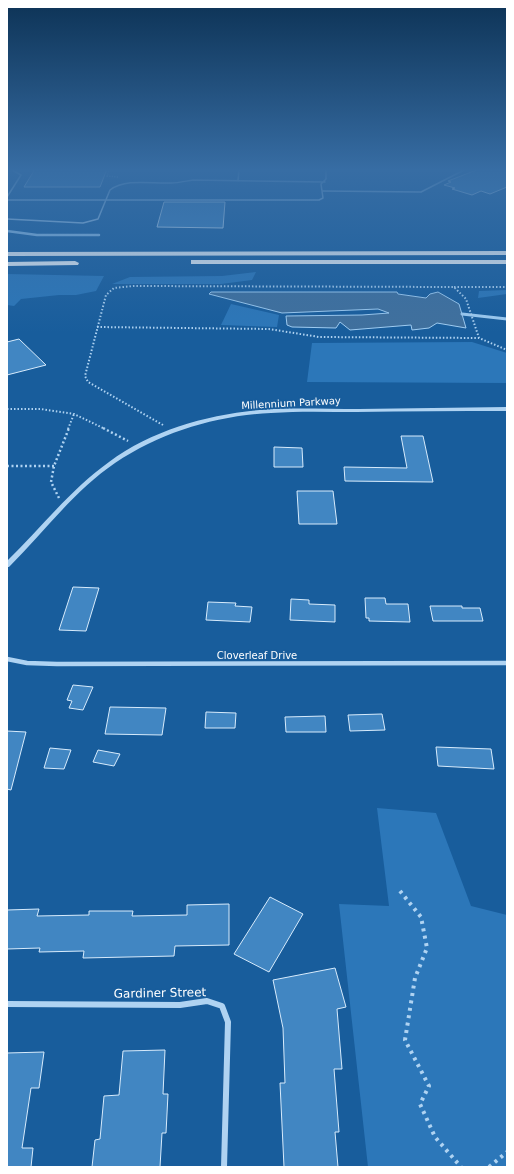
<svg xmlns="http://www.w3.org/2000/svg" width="514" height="1174" font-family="'DejaVu Sans',sans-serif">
	<rect width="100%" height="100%" fill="#185d9c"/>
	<path fill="#2c77b9" d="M256,272L252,280L221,284H112L130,277L222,276Z
		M7,274L104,276L96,291L76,295H59L21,299L14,306L7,305Z
		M507,290V294L478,298L479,291Z
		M231,304L279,315L277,327L221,325Z
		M472,342L507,353V383L307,382L312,343Z
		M377,808L436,813L471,906L507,915V1167H368L339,904L389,906Z"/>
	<path fill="#40709d" stroke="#a2cff4" d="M211,292H397L398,294L426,298L430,294L438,292L459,304L466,328L437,323L429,328L412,330L411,325L350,330L340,322L336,328L292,327L287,325L286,316L362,315L389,313L378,309L282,313L209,294Z"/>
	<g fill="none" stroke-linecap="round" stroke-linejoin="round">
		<path stroke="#a2cff4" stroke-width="2.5" d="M7,231L37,235H99"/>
		<path stroke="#a2cff4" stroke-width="3" d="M462,314L507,319"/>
	</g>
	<path fill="#4186c2" stroke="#d7ebfc" d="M35,169H107L100,187H24Z
		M479,169H507V187L490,194L481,191L472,195L452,189L455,188L444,185L451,182L448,181Z
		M164,202H225L223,228L157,227Z
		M19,339L46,365L7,375V342Z
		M401,436H423L433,482L345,481L344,467L407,468Z
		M274,447L302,448L303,467H274Z
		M297,491H333L337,524H299Z
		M73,587L99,588L86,631L59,630Z
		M365,598H385L386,604H408L410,622L369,621V618H366Z
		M291,599L309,600V604L335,605V622L290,620Z
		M208,602L236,603L235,606L252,607L250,622L206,620Z
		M430,606H462V608H480L483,621H433Z
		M73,685L93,687L83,710L69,708L72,701L67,700Z
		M110,707L166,708L162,735L105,734Z
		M206,712L236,713L235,728H205Z
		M382,714L385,730L350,731L348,715Z
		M325,716L326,732H286L285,717Z
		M7,731L26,732L11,790L7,789Z
		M436,747L491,749L494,769L438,766Z
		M50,748L71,750L64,769L44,768Z
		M98,750L120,754L114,766L93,762Z
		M270,897L303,914L269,972L234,954Z
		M229,904V945L175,946L174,956L83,958L84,951L39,952L40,948L7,949V910L39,909L37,916L89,915V911H133L132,916L187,915V905Z
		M335,968L346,1007L337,1009L342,1069H334L339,1132H335L338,1167H284L280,1083H285L283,1028L273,980Z
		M165,1050L163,1094H168L166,1133H162L160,1167H92L95,1140L100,1139L104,1096L119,1095L123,1051Z
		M44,1052L39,1088H31L22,1148H33L31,1167H7V1053Z"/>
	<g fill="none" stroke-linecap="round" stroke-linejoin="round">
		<path stroke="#afd3f2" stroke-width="1.5" stroke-dasharray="1 1.5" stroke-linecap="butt" d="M110,169L107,176L118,177"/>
		<path stroke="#afd3f2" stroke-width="2" stroke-dasharray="1.5 2" stroke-linecap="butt" d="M454,287H507
			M97,327L269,329L319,337L479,338L507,350
			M7,409H41L74,414L105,429
			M163,425L88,382L85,376L106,295L114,288L133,286L454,287L466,299L479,338
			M68,429L74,414"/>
		<path stroke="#afd3f2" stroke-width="2.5" stroke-dasharray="2 2.5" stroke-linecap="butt" d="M103,428L128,441
			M7,466H54
			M59,498L51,482L54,466L69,428"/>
		<path stroke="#afd3f2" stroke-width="4" stroke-dasharray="3 4.5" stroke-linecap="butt" d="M400,891L421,917L427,948L415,978L405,1040L429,1086L420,1104L435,1137L461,1167
			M489,1167L507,1152"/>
		<path stroke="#afd3f2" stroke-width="1.5" d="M238,181L239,169
			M323,191L421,192L466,169
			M7,197L21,175L12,170L13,169
			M7,200H319L323,198L321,184L326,179V169
			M7,219L83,223L98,219L110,190C126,178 152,184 171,183C178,183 186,181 193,180L325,182"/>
		<path stroke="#afd3f2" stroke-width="4.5" d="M7,659L27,663L57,664L507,663"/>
		<path stroke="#afd3f2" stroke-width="6" d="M7,1004L180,1005L207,1001L222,1006L228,1022L224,1167"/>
		<path fill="#afd3f2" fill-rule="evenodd" d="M507,407V411C457,411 406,411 356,412C328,412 299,411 271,413C215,416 162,432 115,463C74,491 44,532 9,567H7V561C41,528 70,490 109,462C155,428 214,413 271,409C300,408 330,409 359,409C408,408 458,408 507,407Z"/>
		<path fill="#fff" fill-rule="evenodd" d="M507,251V255L7,256V252Z
			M191,260H507V264H191Z
			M75,261L79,263L78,265L7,266V262Z"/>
	</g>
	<linearGradient id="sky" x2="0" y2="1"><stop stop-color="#0d3356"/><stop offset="0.51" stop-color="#376da4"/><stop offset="1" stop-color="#376da4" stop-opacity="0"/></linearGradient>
	<rect width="514" height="333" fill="url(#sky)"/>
	<g text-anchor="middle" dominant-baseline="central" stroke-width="3.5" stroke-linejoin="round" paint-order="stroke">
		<g font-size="10" fill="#fff" stroke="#185d9c">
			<text transform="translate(291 403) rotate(-3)">Millennium Parkway</text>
			<text x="257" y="655">Cloverleaf Drive</text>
		</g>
		<g font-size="12" fill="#fff" stroke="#185d9c">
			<text transform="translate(160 993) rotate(-1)">Gardiner Street</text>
		</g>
	</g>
	<rect width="514" height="1174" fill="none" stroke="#ffffff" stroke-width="16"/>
</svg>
